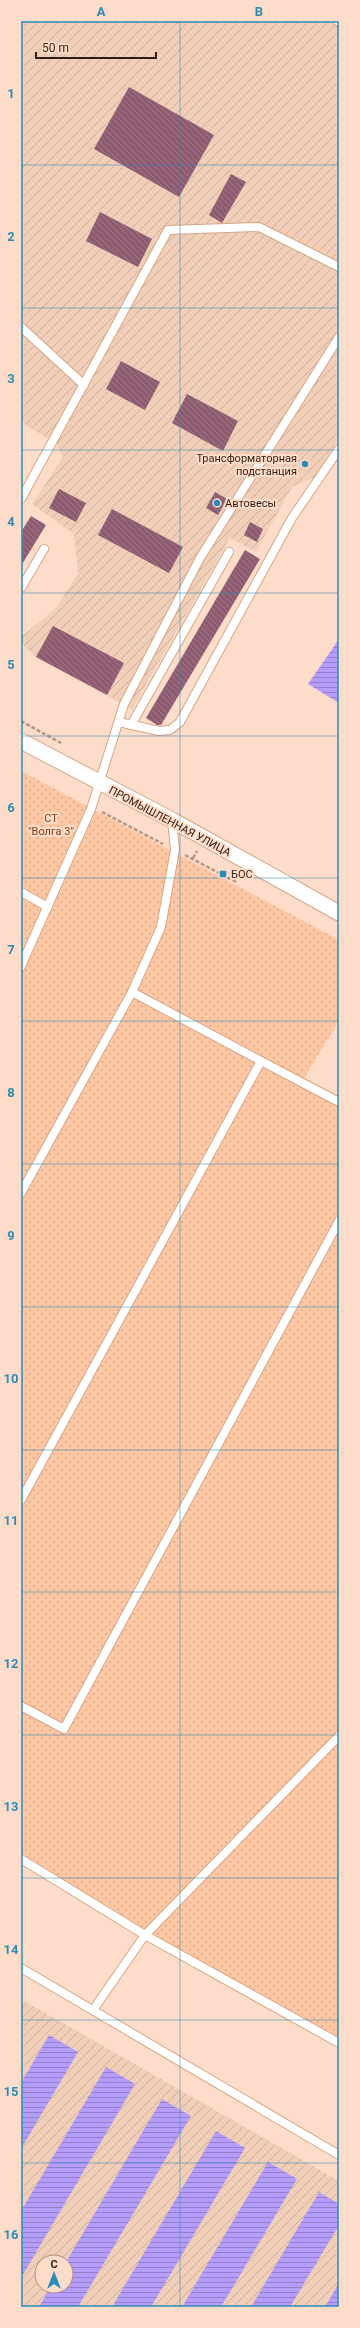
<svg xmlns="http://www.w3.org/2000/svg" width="360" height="2328" font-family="Roboto,sans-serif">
<defs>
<pattern id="industrial-furrows" width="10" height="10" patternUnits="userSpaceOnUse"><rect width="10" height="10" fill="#f0ceb7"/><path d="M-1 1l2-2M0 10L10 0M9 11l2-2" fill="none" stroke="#ceb09c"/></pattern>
<pattern id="garden-dots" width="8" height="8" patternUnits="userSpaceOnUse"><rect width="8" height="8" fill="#fdc7a4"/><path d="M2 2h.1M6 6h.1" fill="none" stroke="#d9aa8c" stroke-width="1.8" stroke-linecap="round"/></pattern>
<pattern id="water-rules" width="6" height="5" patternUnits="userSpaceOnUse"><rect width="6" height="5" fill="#b59efb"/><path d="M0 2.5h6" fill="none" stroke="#9480ca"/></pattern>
<pattern id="building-back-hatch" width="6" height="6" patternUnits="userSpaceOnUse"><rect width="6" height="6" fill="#8f5b70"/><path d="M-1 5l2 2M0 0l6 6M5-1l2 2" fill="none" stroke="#9e7886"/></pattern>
</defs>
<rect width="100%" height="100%" fill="#fdddc9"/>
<g fill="url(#industrial-furrows)" fill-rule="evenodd">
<path d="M 21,21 L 339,21 L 339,438 L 315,477 L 292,487 L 256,552 L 230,538 L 132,709 L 36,657 L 21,643 L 21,637 L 55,609 L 78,574 L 74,534 L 32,504 L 63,457 L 56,444 L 21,422 Z"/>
<path d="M 21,1999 L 339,2181 L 339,2307 L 21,2307 ZM 42,2262 L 66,2262 L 66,2286 L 42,2286 Z"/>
</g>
<path fill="url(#garden-dots)" d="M 21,771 L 339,940 L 339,1021 L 302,1082 L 339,1102 L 339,2043 L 21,1859 Z"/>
<g fill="url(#water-rules)">
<path d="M 339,639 L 339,703 L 308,684 Z"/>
<path d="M 49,2035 L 78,2052 L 21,2149 L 21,2083 Z"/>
<path d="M 106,2067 L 135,2084 L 21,2278 L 21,2211 Z"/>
<path d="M 162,2099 L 191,2116 L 78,2307 L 39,2307 L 51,2286 L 66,2286 L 66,2262 Z"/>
<path d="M 216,2131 L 245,2148 L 151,2307 L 112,2307 Z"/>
<path d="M 268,2162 L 297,2179 L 221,2307 L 182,2307 Z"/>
<path d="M 319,2192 L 339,2204 L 339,2225 L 290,2307 L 251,2307 Z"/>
<path d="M 339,2283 L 339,2307 L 325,2307 Z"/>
</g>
<g fill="url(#building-back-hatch)">
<path d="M 129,87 L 214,135 L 179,197 L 94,149 Z"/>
<path d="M 231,174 L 246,182 L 222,223 L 209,215 Z"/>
<path d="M 100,212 L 152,239 L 138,267 L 86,241 Z"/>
<path d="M 121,361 L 160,382 L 145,410 L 106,389 Z"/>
<path d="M 187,394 L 238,421 L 223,451 L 172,423 Z"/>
<path d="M 59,489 L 86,503 L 76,522 L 49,508 Z"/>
<path d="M 215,492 L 227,499 L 218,515 L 206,508 Z"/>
<path d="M 112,509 L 183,547 L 169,573 L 98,535 Z"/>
<path d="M 31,516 L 46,525 L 21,566 L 21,532 Z"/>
<path d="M 250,522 L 263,529 L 257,542 L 244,535 Z"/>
<path d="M 245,550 L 260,559 L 161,725 L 157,725 L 146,718 Z"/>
<path d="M 53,626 L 124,663 L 107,695 L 36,657 Z"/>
</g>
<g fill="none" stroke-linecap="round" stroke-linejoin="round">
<defs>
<g id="lane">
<path d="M 337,21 L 339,22"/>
<path d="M 21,327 L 84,385"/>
<path d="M 21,499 L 168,230 L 259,227 L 339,267"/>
<path d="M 21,588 L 44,549"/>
<path d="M 119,722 L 159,731 L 170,730 L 180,722 L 292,518 L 339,449"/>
<path d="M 131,725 L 229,552"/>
<path d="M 21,892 L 48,907"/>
<path d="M 21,966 L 91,809 L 124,704 L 200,558 L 339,337"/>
<path d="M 132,992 L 261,1061"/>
<path d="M 21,1193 L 132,992 L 161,927 L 175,850 L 172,820"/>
<path d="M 21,1500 L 261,1061 L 339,1102"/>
<path d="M 21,1706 L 64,1729 L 339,1221"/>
<path d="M 21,1859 L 145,1935 L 339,2043"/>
<path d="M 21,1968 L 339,2155"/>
<path d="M 93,2010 L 145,1935 L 339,1736"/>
</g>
<path id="street" d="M 21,741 L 172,820 L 339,913"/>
</defs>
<use href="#lane" stroke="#d7a585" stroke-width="10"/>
<use href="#street" stroke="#d7a585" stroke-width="17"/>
<g stroke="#b39887" stroke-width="2.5" stroke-dasharray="4 2" stroke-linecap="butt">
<path d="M 21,721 L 61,743"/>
<path d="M 102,812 L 163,844"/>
<path d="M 185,855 L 236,882"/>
<path d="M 193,858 L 197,851"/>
</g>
<use href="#lane" stroke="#fff" stroke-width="8"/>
<use href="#street" stroke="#fff" stroke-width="15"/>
</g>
<path fill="none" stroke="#2e8ab6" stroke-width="1" stroke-opacity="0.55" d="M 180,21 L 180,2307M 21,165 L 339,165M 21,308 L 339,308M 21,450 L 339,450M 21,593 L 339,593M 21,736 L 339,736M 21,878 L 339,878M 21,1021 L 339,1021M 21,1164 L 339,1164M 21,1307 L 339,1307M 21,1450 L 339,1450M 21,1592 L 339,1592M 21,1735 L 339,1735M 21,1878 L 339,1878M 21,2020 L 339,2020M 21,2163 L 339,2163"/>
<g fill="#2e8ab6" stroke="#fdddc9" stroke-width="1.5">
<circle cx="305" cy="464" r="4"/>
<circle cx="217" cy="503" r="4"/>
<rect x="219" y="870" width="8" height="8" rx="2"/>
</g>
<g text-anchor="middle" stroke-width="4" stroke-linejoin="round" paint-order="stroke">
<g font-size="11" fill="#301d11" stroke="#fdddc9" text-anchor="start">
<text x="297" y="462" text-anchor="end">Трансформаторная<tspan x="297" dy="13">подстанция</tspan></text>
<text x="225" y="507">Автовесы</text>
<text x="231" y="878">БОС</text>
</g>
<g font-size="11" fill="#7a4012" stroke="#fdddc9">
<text x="51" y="822">СТ<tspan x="51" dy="13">"Волга 3"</tspan></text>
</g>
<g font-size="11" fill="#301d11" stroke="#fdddc9">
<text transform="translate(170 821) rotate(28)" y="4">ПРОМЫШЛЕННАЯ УЛИЦА</text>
</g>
</g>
<rect width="360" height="2328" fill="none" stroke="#fdddc9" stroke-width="44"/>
<g transform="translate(54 2274)"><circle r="19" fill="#fdddc9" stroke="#ab907f"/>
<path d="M0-3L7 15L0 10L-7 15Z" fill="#2e8ab6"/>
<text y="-6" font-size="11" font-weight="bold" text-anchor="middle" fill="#301d11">С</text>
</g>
<path d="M36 52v6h120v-6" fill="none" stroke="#301d11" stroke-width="2"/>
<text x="42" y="52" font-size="12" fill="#301d11" stroke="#fdddc9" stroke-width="3" paint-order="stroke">50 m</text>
<rect x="22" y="22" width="316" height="2284" fill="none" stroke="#2e8ab6" stroke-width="1.5"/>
<g font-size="13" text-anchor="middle" font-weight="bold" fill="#2e8ab6">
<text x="101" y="16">A</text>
<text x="259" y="16">B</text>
<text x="11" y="98">1</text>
<text x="11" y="241">2</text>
<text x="11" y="383">3</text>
<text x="11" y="526">4</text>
<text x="11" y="669">5</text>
<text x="11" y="812">6</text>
<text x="11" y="954">7</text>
<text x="11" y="1097">8</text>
<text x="11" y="1240">9</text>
<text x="11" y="1383">10</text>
<text x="11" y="1525">11</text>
<text x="11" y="1668">12</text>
<text x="11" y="1811">13</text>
<text x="11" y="1954">14</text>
<text x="11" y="2096">15</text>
<text x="11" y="2239">16</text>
</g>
</svg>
